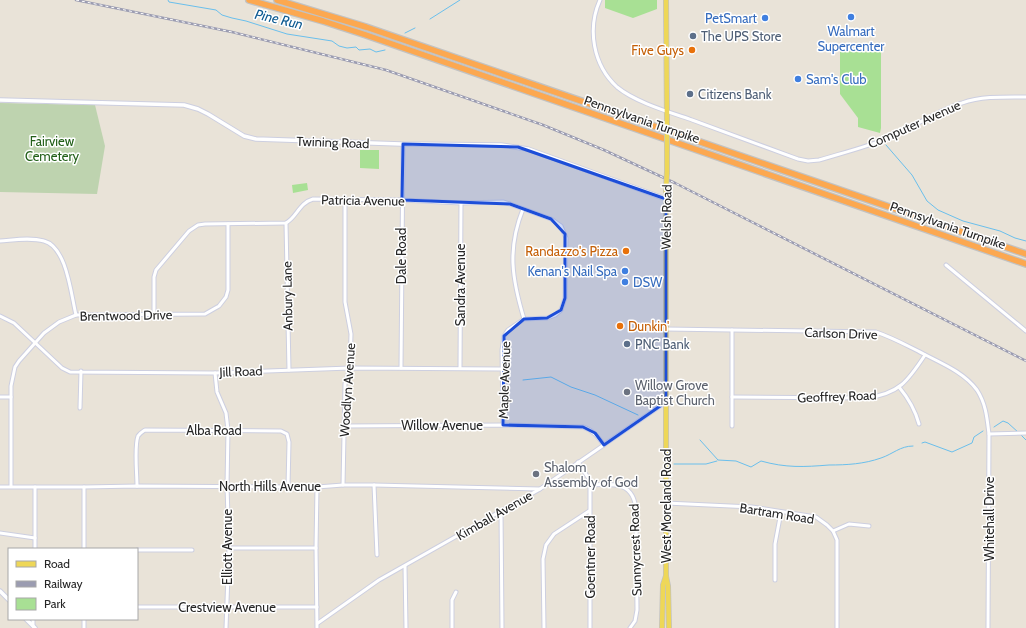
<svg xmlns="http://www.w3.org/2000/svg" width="1026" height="628" font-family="Cabin,sans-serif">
<rect width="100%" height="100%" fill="#e9e3d8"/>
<g fill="#a8e094">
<path d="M 605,0 L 657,0 L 657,9 L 633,18 L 605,8 Z"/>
<path d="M 840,51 L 881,52 L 881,128 L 880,133 L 858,127 L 858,118 L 840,94 Z"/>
<path d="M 360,150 L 379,150 L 379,169 L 360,168 Z"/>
<path d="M 307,183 L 308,190 L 293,193 L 292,185 Z"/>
</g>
<path fill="#bed3af" d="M 0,103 L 95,105 L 105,146 L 97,194 L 0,192 Z"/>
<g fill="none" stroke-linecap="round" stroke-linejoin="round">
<g stroke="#6abfec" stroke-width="1">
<path d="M 168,0 L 169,2 L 216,10 L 222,15 L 232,18 L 246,21 L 287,34 L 332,41 L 339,46 L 347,48 L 356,47 L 359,50 L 370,49 L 376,52 L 385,50"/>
<path d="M 430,19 L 460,0"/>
<path d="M 405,33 L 415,28"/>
<path d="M 886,145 L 912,175 L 927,201 L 938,210 L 963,221 L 1000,231 L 1015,238 L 1026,241"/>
<path d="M 523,380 L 551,377 L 571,387 L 595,395 L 638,415"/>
<path d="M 994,427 L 1003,421 L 1008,423 L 1019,433"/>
<path d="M 1021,435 L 1026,440"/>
<path d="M 700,440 L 718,460 L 736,461 L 751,467 L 761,461 C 786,468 804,467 829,465 C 847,465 864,464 881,458 C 893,454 900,446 913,446"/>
<path d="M 922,443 L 925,442 L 952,452 L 972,443 L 974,437 L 983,431"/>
<path d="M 674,464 L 706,464 L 717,461"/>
</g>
<defs>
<g id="minor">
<path d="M 600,0 C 587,29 593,65 617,87 C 635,102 669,112 692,120 C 727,133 762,146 798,159 L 808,161 L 819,160 C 842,153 868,147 890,137 C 914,127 936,111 962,103 C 982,96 1005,97 1026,97"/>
<path d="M 523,209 C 507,249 512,279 524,319"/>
<path d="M 286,223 L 289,370"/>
<path d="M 0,241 C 14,240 30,237 44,241 C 67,247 71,295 76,315"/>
<path d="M 946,265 L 1026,331"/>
<path d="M 154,314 L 154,277 L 156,270 L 189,231 L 198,225 L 205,224 L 286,223 C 297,217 299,203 313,199 L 402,200 L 461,203 L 503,202 L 510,204 L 551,219 L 561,226 L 566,238 L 565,298 L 561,310 L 555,315 L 547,318 L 524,319 L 508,330 L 504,336 L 502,350 L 503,425"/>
<path d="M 0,316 L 14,323 L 62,368 L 70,372 L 215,373 L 350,368 L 502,369"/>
<path d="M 666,329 L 876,332 C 891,337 904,344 918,351 C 938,362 963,371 977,390 C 986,404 987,418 989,434 L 988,628"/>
<path d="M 732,330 L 732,426"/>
<path d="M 401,368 L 403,144"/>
<path d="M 460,368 L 461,203"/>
<path d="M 215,373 L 217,392 L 226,413 L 228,430 L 227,486 L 229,548 L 226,628"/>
<path d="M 899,387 C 909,399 915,409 919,424"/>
<path d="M 0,397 L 11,397"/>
<path d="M 732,397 L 866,398 C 899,394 908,381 925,355"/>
<path d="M 80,408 L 81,371"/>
<path d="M 344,426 L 503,425 L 583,427 C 593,430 598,437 604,445"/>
<path d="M 989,434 L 1026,433"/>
<path d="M 578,462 L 589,479 L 590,485 C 613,484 635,481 636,512 L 637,610 L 635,621 L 630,628"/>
<path d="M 343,485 L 345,384 L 350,368 L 351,334 L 345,302 L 345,200"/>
<path d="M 374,485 L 377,555"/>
<path d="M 11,486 L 11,386 L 15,367 L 19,361 L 44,333 L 59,322 L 76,315 L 205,314 L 219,306 L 226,297 L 228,290 L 228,224"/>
<path d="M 137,486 C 137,473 134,447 138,436 C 140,433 142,432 145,430 L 281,431 L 287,434 L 289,442 L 288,487"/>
<path d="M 0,487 L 84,487 L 137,486 L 317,487 L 343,485 L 374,485 L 540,489"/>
<path d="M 317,487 L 316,548 L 317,628"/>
<path d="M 666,503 L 752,507 L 816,517 L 827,525 L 833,531 L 837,540 L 837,628"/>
<path d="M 501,511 L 502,628"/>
<path d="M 833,531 L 849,524 L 869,526"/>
<path d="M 0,533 L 35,538"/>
<path d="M 229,548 L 316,548"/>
<path d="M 35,549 L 35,487"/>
<path d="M 84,549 L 84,487"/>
<path d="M 137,550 L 192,550"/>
<path d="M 405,566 L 406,628"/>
<path d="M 775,580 L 775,544 L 781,512"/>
<path d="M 137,607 L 317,607"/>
<path d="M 318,623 L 379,580 L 540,489 L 666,402"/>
<path d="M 33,626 L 33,619"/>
<path d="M 84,628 L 84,619"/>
<path d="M 452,628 L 452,600 L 456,592"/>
<path d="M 544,628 L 543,559 L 546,545 L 554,534 L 589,511"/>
<path d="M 590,628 L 590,485"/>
</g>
<g id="tertiary">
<path d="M 0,100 L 184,105 L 198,109 L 208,114 L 244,136 L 256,139 L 401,144 L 501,145 L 528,149 L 666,199"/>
<path d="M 0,591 L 9,600"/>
<path d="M 26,619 L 35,628"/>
</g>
<g id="primary">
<path d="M 666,0 L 667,121"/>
<path d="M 667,150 L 667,172"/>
<path d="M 666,189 L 666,576 L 668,586 L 669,628"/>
<path d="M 662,628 L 663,585 L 666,576"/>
</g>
<g id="motorway">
<path d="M 249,0 L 323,21 L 366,35 L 1026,264"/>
<path d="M 277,0 L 366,27 L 1026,254"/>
</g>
</defs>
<use href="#minor" stroke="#cdcfe0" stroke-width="5"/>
<use href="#tertiary" stroke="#cdcfe0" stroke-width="5.5"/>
<use href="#primary" stroke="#c2c2c2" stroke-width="6"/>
<use href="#motorway" stroke="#c2c2c2" stroke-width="8"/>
<use href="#minor" stroke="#fff" stroke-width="3"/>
<use href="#tertiary" stroke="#fff" stroke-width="3.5"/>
<use href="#primary" stroke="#eed758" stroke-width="4.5"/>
<use href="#motorway" stroke="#fca850" stroke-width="5.5"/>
<defs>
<path id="rail" d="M 76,0 L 232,32 L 386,70 L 543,125 L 604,150 L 675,183 L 1026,361"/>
</defs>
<use href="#rail" stroke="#9b9cb1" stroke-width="2.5"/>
<use href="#rail" stroke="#fff" stroke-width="1" stroke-dasharray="3" stroke-linecap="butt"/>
<defs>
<g id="primary-bridge">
<path d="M 667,150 L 667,121"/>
<path d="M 666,189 L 667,172"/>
</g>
</defs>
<use href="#primary-bridge" stroke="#c2c2c2" stroke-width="6" stroke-linecap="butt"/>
<use href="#primary-bridge" stroke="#eed758" stroke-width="4.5"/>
</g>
<path fill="#1d4ed8" fill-opacity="0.2" stroke="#1d4ed8" stroke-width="3" stroke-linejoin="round" d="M 403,144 L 518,147 L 666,199 L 666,402 L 604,445 L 595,433 L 583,427 L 503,425 L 504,336 L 524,319 L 547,318 L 561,310 L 565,298 L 565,234 L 551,219 L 510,204 L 402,200 Z"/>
<g fill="#3f7fe0" stroke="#fff" stroke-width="1.5">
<circle cx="851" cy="17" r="4"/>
<circle cx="765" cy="18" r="4"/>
<circle cx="798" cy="79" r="4"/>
<circle cx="625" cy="271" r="4"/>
<circle cx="625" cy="282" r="4"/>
</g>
<g fill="#5c6f8a" stroke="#fff" stroke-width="1.5">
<circle cx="693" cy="36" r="4"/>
<circle cx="690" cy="94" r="4"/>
<circle cx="627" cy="344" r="4"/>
</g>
<g fill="#e8710a" stroke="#fff" stroke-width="1.5">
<circle cx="692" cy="50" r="4"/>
<circle cx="626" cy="251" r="4"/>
<circle cx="620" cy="326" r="4"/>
</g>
<g fill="#6b7280" stroke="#fff" stroke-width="1.5">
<circle cx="627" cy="392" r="4"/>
<circle cx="536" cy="474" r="4"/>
</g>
<g text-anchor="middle" stroke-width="3" stroke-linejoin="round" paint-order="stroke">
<g font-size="13" fill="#366cbe" stroke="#fff" text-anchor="end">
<text x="757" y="23">PetSmart</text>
<text x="851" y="36" text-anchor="middle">Walmart<tspan x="851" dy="15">Supercenter</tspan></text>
<text x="806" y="84" text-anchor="start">Sam's Club</text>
<text x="617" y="276">Kenan's Nail Spa</text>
<text x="633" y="287" text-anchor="start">DSW</text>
</g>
<g font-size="13" fill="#4e5e75" stroke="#fff" text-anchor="start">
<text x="701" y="41">The UPS Store</text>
<text x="698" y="99">Citizens Bank</text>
<text x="635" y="349">PNC Bank</text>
</g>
<g font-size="13" fill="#c56008" stroke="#fff" text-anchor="end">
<text x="684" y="55">Five Guys</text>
<text x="618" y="256">Randazzo's Pizza</text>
<text x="628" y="331" text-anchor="start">Dunkin'</text>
</g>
<g font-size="13" fill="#262626" stroke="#fff">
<text transform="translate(642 119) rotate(19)" y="5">Pennsylvania Turnpike</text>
<text transform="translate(914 124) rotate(-24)" y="5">Computer Avenue</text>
<text transform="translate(333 142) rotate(2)" y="5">Twining Road</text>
<text transform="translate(363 200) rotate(1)" y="5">Patricia Avenue</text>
<text transform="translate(666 217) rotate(-89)" y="5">Welsh Road</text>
<text transform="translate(948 225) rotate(19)" y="5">Pennsylvania Turnpike</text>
<text transform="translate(401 256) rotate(-90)" y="5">Dale Road</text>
<text transform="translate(460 285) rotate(-90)" y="5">Sandra Avenue</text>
<text transform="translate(287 296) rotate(-91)" y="5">Anbury Lane</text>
<text transform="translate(126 315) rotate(-1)" y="5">Brentwood Drive</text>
<text transform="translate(841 333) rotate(2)" y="5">Carlson Drive</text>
<text transform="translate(241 371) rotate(-2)" y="5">Jill Road</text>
<text transform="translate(504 380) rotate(-88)" y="5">Maple Avenue</text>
<text transform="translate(347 390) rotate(-86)" y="5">Woodlyn Avenue</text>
<text transform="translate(837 396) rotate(-2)" y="5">Geoffrey Road</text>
<text x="442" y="430">Willow Avenue</text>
<text x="214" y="435">Alba Road</text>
<text x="270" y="491">North Hills Avenue</text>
<text transform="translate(666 506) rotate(-90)" y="5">West Moreland Road</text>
<text transform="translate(777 513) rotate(9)" y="5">Bartram Road</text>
<text transform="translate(494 515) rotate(-30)" y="5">Kimball Avenue</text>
<text transform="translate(989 519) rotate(-90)" y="5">Whitehall Drive</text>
<text transform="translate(227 547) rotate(-90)" y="5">Elliott Avenue</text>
<text transform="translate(635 550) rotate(-92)" y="5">Sunnycrest Road</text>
<text transform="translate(590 557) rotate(-90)" y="5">Goentner Road</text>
<text x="227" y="612">Crestview Avenue</text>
</g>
<g font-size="13" fill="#236019" stroke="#fff">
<text x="52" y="146">Fairview<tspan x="52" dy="15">Cemetery</tspan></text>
</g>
<g font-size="13" fill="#5b616d" stroke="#fff" text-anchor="start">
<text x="635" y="390">Willow Grove<tspan x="635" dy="15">Baptist Church</tspan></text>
<text x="544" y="472">Shalom<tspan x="544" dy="15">Assembly of God</tspan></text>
</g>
<g font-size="14" font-style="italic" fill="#0f5b92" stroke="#fff">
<text transform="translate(279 19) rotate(13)" y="5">Pine Run</text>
</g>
</g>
<rect x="8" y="548" width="130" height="72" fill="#ffffff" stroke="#a8a8a8"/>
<rect x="16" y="561" width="20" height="6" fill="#eed758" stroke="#a8a8a8"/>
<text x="44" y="568" font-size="12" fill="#262626">Road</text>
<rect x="16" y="581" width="20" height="6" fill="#9b9cb1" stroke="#a8a8a8"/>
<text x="44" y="588" font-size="12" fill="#262626">Railway</text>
<rect x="16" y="598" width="20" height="12" fill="#a8e094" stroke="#a8a8a8"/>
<text x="44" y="608" font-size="12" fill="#262626">Park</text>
</svg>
